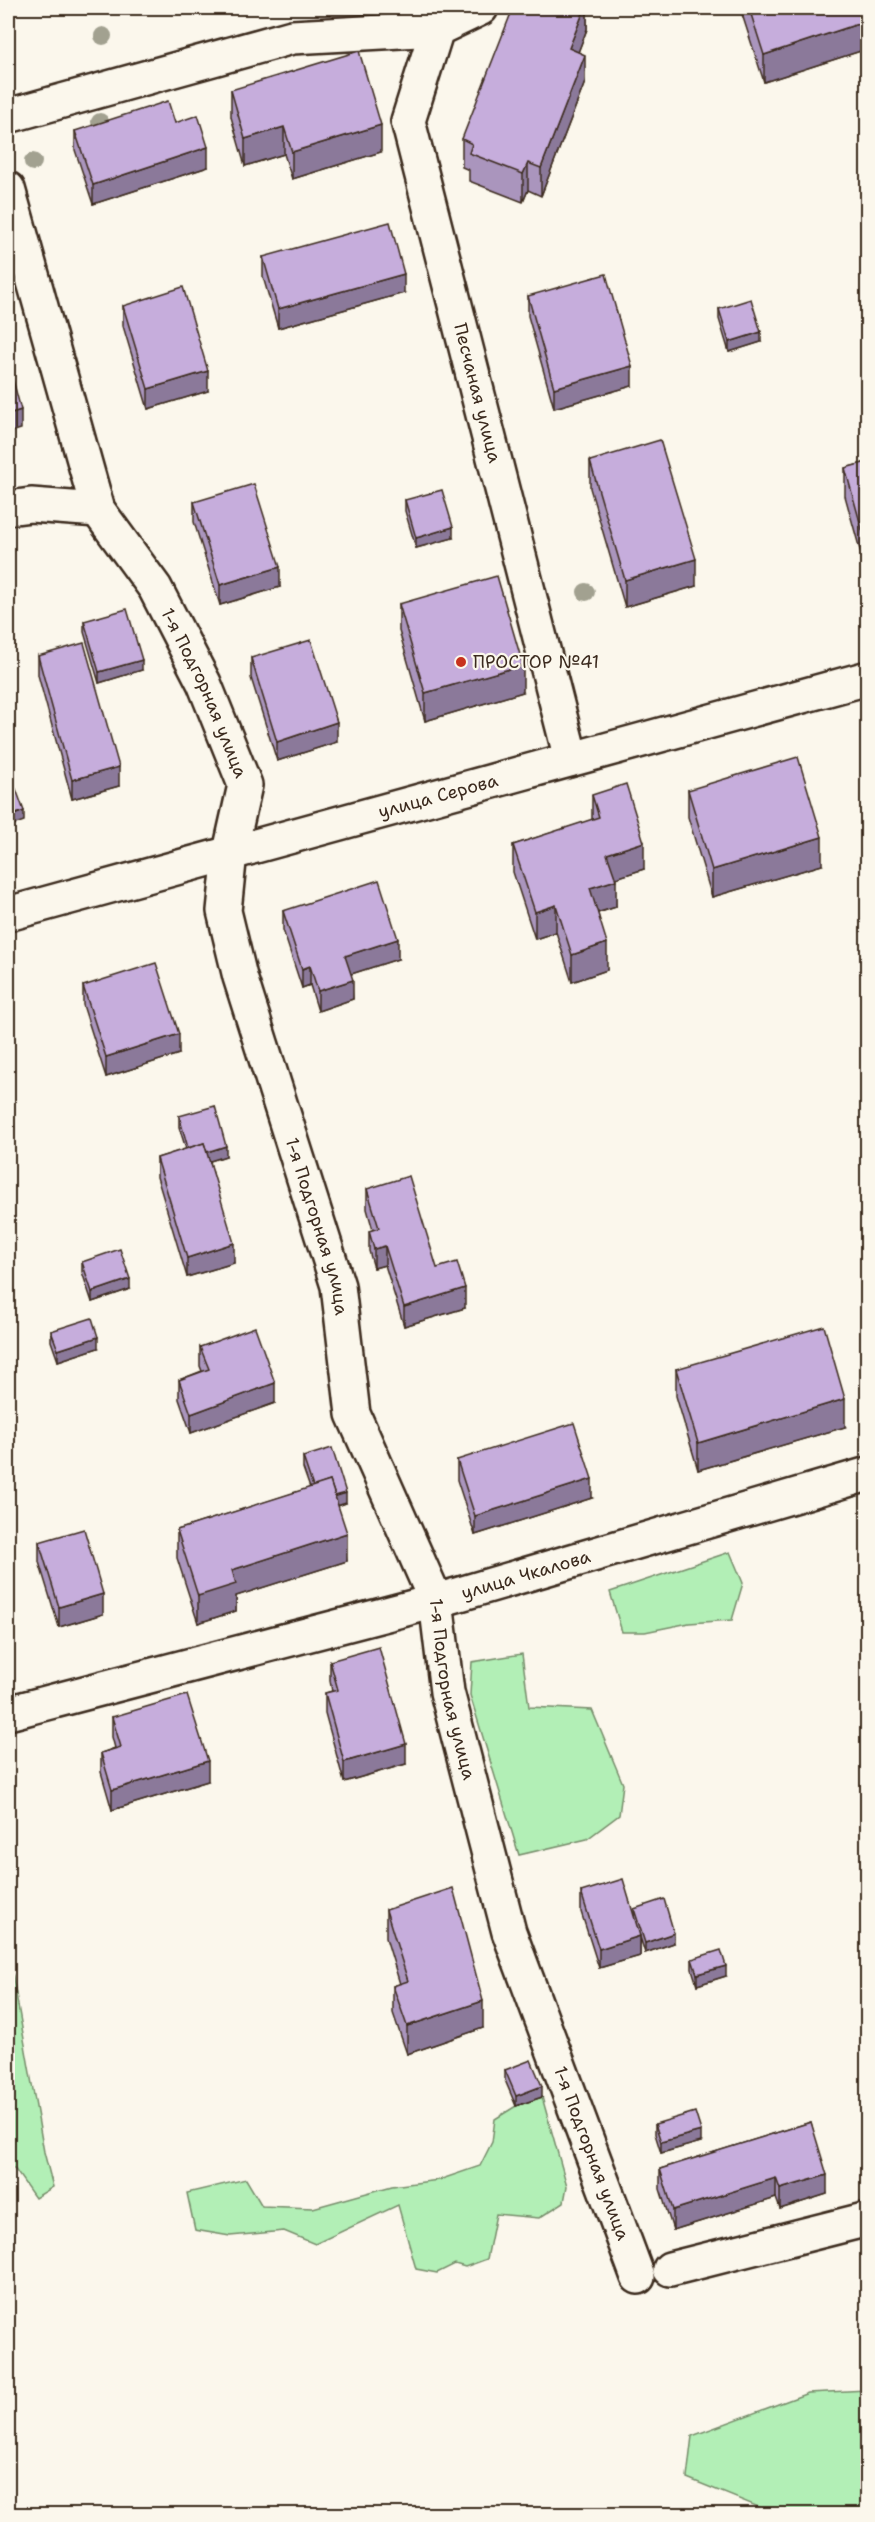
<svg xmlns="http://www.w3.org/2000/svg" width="875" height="2522" font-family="'Shantell Sans',sans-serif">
<rect width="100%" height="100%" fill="#fbf7ec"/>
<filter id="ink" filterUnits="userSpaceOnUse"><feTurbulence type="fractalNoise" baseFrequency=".0167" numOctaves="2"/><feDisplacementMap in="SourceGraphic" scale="12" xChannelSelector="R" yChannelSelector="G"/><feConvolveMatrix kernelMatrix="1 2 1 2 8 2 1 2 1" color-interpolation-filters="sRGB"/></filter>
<g filter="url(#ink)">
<g fill="#b2efb6" stroke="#768c6a" stroke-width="1.5">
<path d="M 730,1552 L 743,1583 L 732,1620 L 689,1623 L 645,1632 L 622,1632 L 610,1592 Z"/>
<path d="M 522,1654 L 529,1707 L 592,1710 L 623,1784 L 619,1815 L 587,1839 L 519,1855 L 470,1695 L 472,1662 Z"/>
<path d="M 8,1949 L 44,2152 L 53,2187 L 35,2198 L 14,2168 L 8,2173 Z"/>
<path d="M 542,2097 L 567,2186 L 564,2202 L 539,2218 L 496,2214 L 487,2259 L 465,2267 L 455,2264 L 437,2273 L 416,2269 L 398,2205 L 315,2244 L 284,2231 L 230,2236 L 195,2230 L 187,2193 L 246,2179 L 262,2206 L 313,2208 L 392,2186 L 439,2180 L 480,2166 L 492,2142 L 495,2119 L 516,2106 Z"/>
<path d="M 867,2390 L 867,2514 L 776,2514 L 687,2478 L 692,2436 L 808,2393 Z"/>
</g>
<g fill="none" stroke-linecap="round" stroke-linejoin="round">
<defs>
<g id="minor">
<path id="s1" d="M 481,8 L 437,29 L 408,121 L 571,759"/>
<path d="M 8,116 L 292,37 L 437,29"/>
<path id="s2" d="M 8,189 L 98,510 L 155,588 L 204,683 L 245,785 L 230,852 L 224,911 L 240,977 L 338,1286 L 353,1414 L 436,1601 L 447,1692 L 509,1932 L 638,2277"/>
<path d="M 8,508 L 31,505 L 98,510"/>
<path id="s3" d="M 8,914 L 868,678"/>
<path id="s4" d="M 8,1713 L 436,1601 L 868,1474"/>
<path d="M 670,2269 L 868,2219"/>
</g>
</defs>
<use href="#minor" stroke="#3b2a1e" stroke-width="38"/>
<use href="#minor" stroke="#fbf7ec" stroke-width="33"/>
</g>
<g fill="#a2a190">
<circle cx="103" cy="36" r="9"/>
<circle cx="100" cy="122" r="9"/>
<circle cx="33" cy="162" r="9"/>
<circle cx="586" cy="592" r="9"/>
</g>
<g fill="#aa95bd" stroke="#3b2a1e" stroke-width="1.5">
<path d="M 587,8 L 587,29 L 578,52 L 585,82 L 541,196 L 528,190 L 523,202 L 469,181 L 469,170 L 462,167 L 462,139 Z"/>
<path d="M 740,8 L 867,8 L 867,49 L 764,82 Z"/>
<path d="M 231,90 L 381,152 L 292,179 L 284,154 L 245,166 L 231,117 Z"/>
<path d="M 175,123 L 208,167 L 93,204 L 75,150 L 75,131 Z"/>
<path d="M 263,257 L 404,293 L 278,328 L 263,277 Z"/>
<path d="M 528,296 L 632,386 L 554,408 L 528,316 Z"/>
<path d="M 123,306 L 208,391 L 148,409 L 123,326 Z"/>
<path d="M 719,309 L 761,342 L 729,352 L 719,319 Z"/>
<path d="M 590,461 L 696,586 L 625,607 L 590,488 Z"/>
<path d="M 867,462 L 865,568 L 845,496 L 845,468 Z"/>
<path d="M 405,500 L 453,538 L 416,548 L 405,511 Z"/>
<path d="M 194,502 L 280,587 L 220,605 L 194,522 Z"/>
<path d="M 399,604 L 523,692 L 425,721 L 399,631 Z"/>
<path d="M 84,621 L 142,670 L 99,683 L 84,632 Z"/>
<path d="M 38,656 L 119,786 L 72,799 L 38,675 Z"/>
<path d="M 251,658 L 337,742 L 277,761 L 251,678 Z"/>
<path d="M 688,790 L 822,865 L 712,897 L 688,817 Z"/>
<path d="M 592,795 L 644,869 L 615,878 L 616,907 L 598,913 L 607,970 L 572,982 L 556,932 L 535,939 L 513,872 L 513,845 L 592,820 Z"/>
<path d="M 283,911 L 398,959 L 351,974 L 353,999 L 318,1011 L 310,985 L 302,988 L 283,930 Z"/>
<path d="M 83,986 L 179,1054 L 106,1077 L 83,1005 Z"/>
<path d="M 179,1116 L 226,1156 L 210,1161 L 234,1263 L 187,1277 L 157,1177 L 157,1158 L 186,1149 L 179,1127 Z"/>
<path d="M 367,1189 L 437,1268 L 465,1308 L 404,1326 L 385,1265 L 374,1268 L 369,1251 L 369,1231 L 373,1230 L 367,1209 Z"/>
<path d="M 82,1262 L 130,1289 L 92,1302 L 82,1272 Z"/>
<path d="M 51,1331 L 98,1348 L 58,1361 L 51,1341 Z"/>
<path d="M 200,1347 L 275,1403 L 191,1433 L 179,1399 L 179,1380 L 202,1371 L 200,1366 Z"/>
<path d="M 676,1369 L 845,1427 L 698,1470 L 676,1396 Z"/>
<path d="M 303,1457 L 346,1503 L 338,1506 L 347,1561 L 236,1596 L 236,1611 L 198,1623 L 177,1558 L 177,1530 L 310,1488 L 303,1468 Z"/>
<path d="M 457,1460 L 592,1498 L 475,1535 L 457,1480 Z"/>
<path d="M 39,1542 L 103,1614 L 59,1627 L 39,1562 Z"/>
<path d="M 330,1661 L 406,1764 L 344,1782 L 325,1713 L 325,1693 L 332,1691 L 330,1681 Z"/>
<path d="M 112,1717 L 208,1781 L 112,1810 L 101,1772 L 101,1753 L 115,1748 L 112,1737 Z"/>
<path d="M 581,1892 L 634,1917 L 634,1909 L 674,1943 L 645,1953 L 640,1937 L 640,1956 L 599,1968 L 581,1912 Z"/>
<path d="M 386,1910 L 483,2028 L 407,2054 L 393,2013 L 393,1986 L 400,1984 L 386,1938 Z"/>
<path d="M 692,1959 L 726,1976 L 697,1985 L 692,1969 Z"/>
<path d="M 505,2070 L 542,2097 L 516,2106 L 505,2080 Z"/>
<path d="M 811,2122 L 827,2194 L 780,2209 L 776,2198 L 673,2230 L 660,2189 L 660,2169 Z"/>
<path d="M 655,2124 L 701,2142 L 661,2153 L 655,2134 Z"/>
</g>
<g fill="#8b799a" stroke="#3b2a1e" stroke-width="1.5">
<path d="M 585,8 L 587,8 L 587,29 L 569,76 L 569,48 Z"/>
<path d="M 867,21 L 867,49 L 764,82 L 764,55 Z"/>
<path d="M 585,55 L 585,82 L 541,196 L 541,168 Z"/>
<path d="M 381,125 L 381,152 L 292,179 L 292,152 Z"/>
<path d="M 284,127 L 284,154 L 245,166 L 245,139 Z"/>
<path d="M 208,147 L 208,167 L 93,204 L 93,185 Z"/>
<path d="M 528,163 L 528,190 L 523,202 L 523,174 Z"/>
<path d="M 404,274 L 404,293 L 278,328 L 278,309 Z"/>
<path d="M 761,332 L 761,342 L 729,352 L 729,342 Z"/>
<path d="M 632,366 L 632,386 L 554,408 L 554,388 Z"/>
<path d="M 208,371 L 208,391 L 148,409 L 148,389 Z"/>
<path d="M 21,410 L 21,429 L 8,433 L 8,414 Z"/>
<path d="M 453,527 L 453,538 L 416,548 L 416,538 Z"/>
<path d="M 865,540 L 867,540 L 867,567 L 865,568 Z"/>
<path d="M 696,559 L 696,586 L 625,607 L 625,580 Z"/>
<path d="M 280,567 L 280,587 L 220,605 L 220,585 Z"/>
<path d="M 142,660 L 142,670 L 99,683 L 99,672 Z"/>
<path d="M 523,665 L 523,692 L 425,721 L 425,693 Z"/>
<path d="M 337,722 L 337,742 L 277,761 L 277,742 Z"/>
<path d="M 119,767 L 119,786 L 72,799 L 72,780 Z"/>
<path d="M 24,811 L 24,821 L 8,827 L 8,817 Z"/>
<path d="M 822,837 L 822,865 L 712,897 L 712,870 Z"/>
<path d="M 644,842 L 644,869 L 607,881 L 607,854 Z"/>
<path d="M 616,880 L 616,907 L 590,915 L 590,888 Z"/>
<path d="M 556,905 L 556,932 L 535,939 L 535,912 Z"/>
<path d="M 398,939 L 398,959 L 345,976 L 345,956 Z"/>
<path d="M 607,943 L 607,970 L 572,982 L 572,955 Z"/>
<path d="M 310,966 L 310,985 L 302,988 L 302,969 Z"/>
<path d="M 353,980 L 353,999 L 318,1011 L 318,991 Z"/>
<path d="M 179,1034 L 179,1054 L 106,1077 L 106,1057 Z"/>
<path d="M 226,1146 L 226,1156 L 191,1167 L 191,1157 Z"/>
<path d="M 234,1243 L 234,1263 L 187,1277 L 187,1258 Z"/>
<path d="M 385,1246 L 385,1265 L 374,1268 L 374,1249 Z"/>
<path d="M 130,1279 L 130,1289 L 92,1302 L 92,1292 Z"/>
<path d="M 465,1288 L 465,1308 L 404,1326 L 404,1307 Z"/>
<path d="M 98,1337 L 98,1348 L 58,1361 L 58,1350 Z"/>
<path d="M 275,1383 L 275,1403 L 191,1433 L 191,1414 Z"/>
<path d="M 845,1399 L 845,1427 L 698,1470 L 698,1443 Z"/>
<path d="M 592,1479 L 592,1498 L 475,1535 L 475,1516 Z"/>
<path d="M 346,1493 L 346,1503 L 318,1512 L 318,1502 Z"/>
<path d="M 347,1533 L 347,1561 L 236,1596 L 236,1611 L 198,1623 L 198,1596 L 232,1570 Z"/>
<path d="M 103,1594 L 103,1614 L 59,1627 L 59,1607 Z"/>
<path d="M 406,1744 L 406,1764 L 344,1782 L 344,1762 Z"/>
<path d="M 208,1761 L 208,1781 L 112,1810 L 112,1790 Z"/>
<path d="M 674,1933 L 674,1943 L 645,1953 L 645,1943 Z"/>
<path d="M 640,1936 L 640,1956 L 599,1968 L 599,1949 Z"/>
<path d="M 726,1966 L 726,1976 L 697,1985 L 697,1974 Z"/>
<path d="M 483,2001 L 483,2028 L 407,2054 L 407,2026 Z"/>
<path d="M 542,2086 L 542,2097 L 516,2106 L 516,2096 Z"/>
<path d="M 701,2131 L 701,2142 L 661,2153 L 661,2142 Z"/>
<path d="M 827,2175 L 827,2194 L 780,2209 L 780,2189 Z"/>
<path d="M 776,2178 L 776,2198 L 673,2230 L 673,2210 Z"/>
</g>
<g fill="#c6addc" stroke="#3b2a1e" stroke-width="1.5">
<path d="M 513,8 L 585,8 L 569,48 L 585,55 L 541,168 L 528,163 L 523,174 L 469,153 L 472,144 L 462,139 Z"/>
<path d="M 749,8 L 867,8 L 867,21 L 764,55 Z"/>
<path d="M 359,51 L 381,125 L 292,152 L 284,127 L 245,139 L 231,90 Z"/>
<path d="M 168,101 L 175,123 L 198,115 L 208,147 L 93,185 L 75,131 Z"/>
<path d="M 390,222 L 404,274 L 278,309 L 263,257 Z"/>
<path d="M 606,274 L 632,366 L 554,388 L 528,296 Z"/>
<path d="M 183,287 L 208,371 L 148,389 L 123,306 Z"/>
<path d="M 751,299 L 761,332 L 729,342 L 719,309 Z"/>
<path d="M 8,361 L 21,410 L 8,414 Z"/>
<path d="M 660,440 L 696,559 L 625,580 L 590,461 Z"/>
<path d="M 867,462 L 867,540 L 865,540 L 845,468 Z"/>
<path d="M 254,484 L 280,567 L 220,585 L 194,502 Z"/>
<path d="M 442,490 L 453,527 L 416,538 L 405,500 Z"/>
<path d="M 497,576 L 523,665 L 425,693 L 399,604 Z"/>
<path d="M 127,609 L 142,660 L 99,672 L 84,621 Z"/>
<path d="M 311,640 L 337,722 L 277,742 L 251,658 Z"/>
<path d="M 84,643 L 119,767 L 72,780 L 38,656 Z"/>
<path d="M 798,757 L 822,837 L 712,870 L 688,790 Z"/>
<path d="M 626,784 L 644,842 L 607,854 L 616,880 L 590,888 L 607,943 L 572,955 L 556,905 L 535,912 L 513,845 L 599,817 L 592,795 Z"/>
<path d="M 16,789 L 24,811 L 8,817 L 8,792 Z"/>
<path d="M 379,880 L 398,939 L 345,956 L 353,980 L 318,991 L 310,966 L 302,969 L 283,911 Z"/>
<path d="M 156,963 L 179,1034 L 106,1057 L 83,986 Z"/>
<path d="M 215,1106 L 226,1146 L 207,1152 L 204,1143 L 188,1148 L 179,1116 Z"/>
<path d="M 204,1143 L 234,1243 L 187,1258 L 157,1158 Z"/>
<path d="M 409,1176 L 437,1268 L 457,1262 L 465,1288 L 404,1307 L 385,1246 L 374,1249 L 369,1231 L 379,1228 L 367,1189 Z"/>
<path d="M 120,1249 L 130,1279 L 92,1292 L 82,1262 Z"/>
<path d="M 92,1318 L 98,1337 L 58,1350 L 51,1331 Z"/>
<path d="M 824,1326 L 845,1399 L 698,1443 L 676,1369 Z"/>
<path d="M 255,1327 L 275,1383 L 191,1414 L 179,1380 L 209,1369 L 200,1347 Z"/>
<path d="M 574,1423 L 592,1479 L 475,1516 L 457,1460 Z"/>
<path d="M 332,1448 L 346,1493 L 335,1496 L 330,1481 L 313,1487 L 303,1457 Z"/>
<path d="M 330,1481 L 347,1533 L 232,1570 L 236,1584 L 198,1596 L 177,1530 Z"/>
<path d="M 84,1529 L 103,1594 L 59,1607 L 39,1542 Z"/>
<path d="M 379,1647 L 406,1744 L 344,1762 L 325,1693 L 338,1690 L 330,1661 Z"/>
<path d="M 187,1695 L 208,1761 L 112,1790 L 101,1753 L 121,1747 L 112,1717 Z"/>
<path d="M 623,1879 L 640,1936 L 599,1949 L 581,1892 Z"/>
<path d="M 453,1888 L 483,2001 L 407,2026 L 393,1986 L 408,1981 L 386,1910 Z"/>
<path d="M 664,1899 L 674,1933 L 645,1943 L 634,1909 Z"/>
<path d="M 721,1950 L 726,1966 L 697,1974 L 692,1959 Z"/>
<path d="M 531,2060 L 542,2086 L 516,2096 L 505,2070 Z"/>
<path d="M 695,2112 L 701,2131 L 661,2142 L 655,2124 Z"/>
<path d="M 811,2122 L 827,2175 L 780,2189 L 776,2178 L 673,2210 L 660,2169 Z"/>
</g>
</g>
<circle fill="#c8321e" stroke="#fbf7ec" stroke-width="2" cx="461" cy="662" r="6"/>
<g text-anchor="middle" stroke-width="4.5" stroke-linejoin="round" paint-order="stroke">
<g font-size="18" fill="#3b2a1e" stroke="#fbf7ec">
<text dy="6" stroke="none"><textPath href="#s1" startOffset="426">Песчаная улица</textPath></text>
<text dy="6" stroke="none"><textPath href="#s2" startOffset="546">1-я Подгорная улица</textPath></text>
<text dy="6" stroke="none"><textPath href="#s3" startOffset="446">улица Серова</textPath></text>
<text dy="6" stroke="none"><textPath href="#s2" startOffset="1104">1-я Подгорная улица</textPath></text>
<text dy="6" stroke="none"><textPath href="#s4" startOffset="536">улица Чкалова</textPath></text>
<text dy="6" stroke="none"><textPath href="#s2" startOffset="1590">1-я Подгорная улица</textPath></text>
<text dy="6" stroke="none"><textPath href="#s2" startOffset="2076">1-я Подгорная улица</textPath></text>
</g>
<g font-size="18" fill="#3b2a1e" stroke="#fbf7ec" text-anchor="start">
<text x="473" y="668">ПРОСТОР №41</text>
</g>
</g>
<rect width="875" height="2522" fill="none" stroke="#fbf7ec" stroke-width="30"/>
<rect x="15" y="15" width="845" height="2492" fill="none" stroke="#3b2a1e" stroke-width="2" filter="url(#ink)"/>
</svg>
